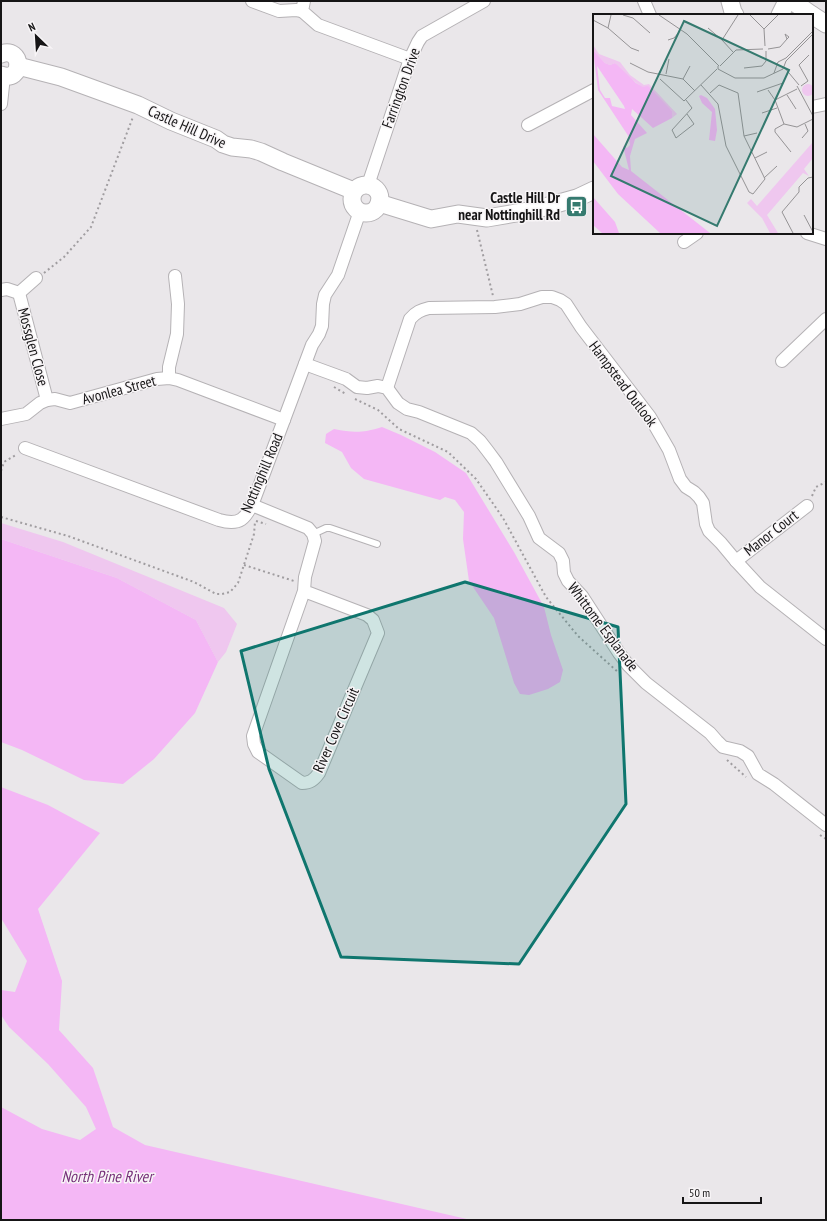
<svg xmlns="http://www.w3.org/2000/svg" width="827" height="1221" font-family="'PT Sans Narrow',sans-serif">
<rect width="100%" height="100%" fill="#eae7ea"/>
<path fill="#efc7ef" d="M 1,523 L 63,542 L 224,608 L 237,624 L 226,652 L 218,662 L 196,620 L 117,578 L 1,539 Z"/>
<g fill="#f4b7f5">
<path d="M 382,427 L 401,435 L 435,452 L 466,473 L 514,552 L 544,607 L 551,635 L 563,670 L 560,682 L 548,689 L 529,695 L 520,694 L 514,683 L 494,618 L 469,581 L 463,539 L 464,512 L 455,500 L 445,497 L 440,500 L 364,479 L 351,468 L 342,452 L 325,443 L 326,434 L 334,429 C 354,433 362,433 382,427 Z"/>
<path d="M 1,539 L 117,578 L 196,620 L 218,662 L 195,713 L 154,759 L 123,784 L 84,780 L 22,750 L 1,742 Z"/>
<path d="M 1,787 L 48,805 L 100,833 L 38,909 L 62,981 L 59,1030 L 93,1068 L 113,1127 L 145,1145 L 471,1220 L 1,1220 L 1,1107 L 42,1129 L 80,1140 L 96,1129 L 86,1107 L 48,1064 L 9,1027 L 1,1015 L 1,990 L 15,992 L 27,961 L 1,918 Z"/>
</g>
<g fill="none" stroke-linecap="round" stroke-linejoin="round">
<defs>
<path id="lane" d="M 313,534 L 326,528 L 330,528 L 377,544"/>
<g id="street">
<path d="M 252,1 L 279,11 L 296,10 L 302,11"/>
<path d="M 304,1 L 302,11 L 318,25 L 410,59"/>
<path d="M 644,1 L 650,15"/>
<path d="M 1,104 L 4,76"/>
<path d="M 812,107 L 826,104"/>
<path d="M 528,125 L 594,90"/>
<path d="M 368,185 L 410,59 L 418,42 L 422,36 L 484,1"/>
<path d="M 807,233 L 826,239"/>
<path d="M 684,242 L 697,233"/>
<path d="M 1,290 L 7,289 L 19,293"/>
<path d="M 19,293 L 47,400"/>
<path d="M 19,293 L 36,278"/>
<path d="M 782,361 L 826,319"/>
<path d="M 305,364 L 346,379 L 357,387 L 367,388 L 378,386 L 387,388 L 398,403 L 407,409 L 419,412 L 471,433 L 480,441 L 487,450 L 496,462 L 529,516 L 539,538 L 559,553 L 563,561 L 564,573 L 568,581 L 582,596 L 619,653 L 628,665 L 646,683 L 710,733 L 717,741 L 723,747 L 740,751 L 748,756 L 758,774 L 774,784 L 826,825"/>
<path d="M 169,378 L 169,367 L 177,334 L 178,304 L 175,276"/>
<path d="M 387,388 L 410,319 C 416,312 421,310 429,308 L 495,307 L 520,304 L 542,297 L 552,297 L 560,300 L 566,304 L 581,327 L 650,417 L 669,450 L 680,479 L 686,487 L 694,492 L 699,497 L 703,503 L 706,524 L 709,531 L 721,543 L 736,561 L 760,587 L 826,639"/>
<path d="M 1,419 L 26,414 L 40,403 L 47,400 L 55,399 L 70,403 L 157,379 L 169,378 L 178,380 L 284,420"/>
<path d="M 25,448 L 219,520 C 240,526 246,519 254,500 L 312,345 L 319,334 L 322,326 L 323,304 L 325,295 L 338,275 L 360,211"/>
<path d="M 252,505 L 308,528 L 313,534 L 315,541 L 305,577 L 304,591 L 253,736 L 254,744 L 258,752 L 302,783 C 310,783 314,780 319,773 L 378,633 L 373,620 L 367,615 L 304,591"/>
<path d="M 736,561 L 807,506"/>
</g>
<g id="secondary">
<path d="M 730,1 L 733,12 L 735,15"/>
<path d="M 792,1 L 812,15"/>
<path d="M 780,15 L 785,5 L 786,1"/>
<path d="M 812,15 L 826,24"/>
<path d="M 1,54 C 23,46 24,83 1,75"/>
<path d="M 18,66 L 61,77 L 138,105 L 171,121 L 216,139 L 223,144 L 232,147 L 251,149 L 261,152 L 283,162 L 354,191"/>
<circle cx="366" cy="199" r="14"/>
<path d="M 379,203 L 431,219 L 458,214 L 487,218 L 534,210 L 577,198 L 594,190"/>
</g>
</defs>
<use href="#lane" stroke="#b5b2b5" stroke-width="8"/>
<use href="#street" stroke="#b5b2b5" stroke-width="14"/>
<use href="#secondary" stroke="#b5b2b5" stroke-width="19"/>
<g stroke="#a09da0" stroke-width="2" stroke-dasharray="2 3" stroke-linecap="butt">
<path d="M 477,230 L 493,296"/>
<path d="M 44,273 L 64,257 L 91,227 L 133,117"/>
<path d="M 334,387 L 346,394"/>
<path d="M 355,399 L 378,410 L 399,429 L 448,452 L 476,479 L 503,518 L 546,597 L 578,636 L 619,673"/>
<path d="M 1,471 L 4,462 L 16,455"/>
<path d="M 812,496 L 816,487 L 826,482"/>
<path d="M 1,517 L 68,536 L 194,582 L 216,594 L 222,594 L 230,592 L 238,583 L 254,534 L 255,522"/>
<path d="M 256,521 L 266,524"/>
<path d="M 244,565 L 294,581"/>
<path d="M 727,760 L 746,777"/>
<path d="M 820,835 L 826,839"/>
</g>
<use href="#lane" stroke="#fff" stroke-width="6"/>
<use href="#street" stroke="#fff" stroke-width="12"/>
<use href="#secondary" stroke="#fff" stroke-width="17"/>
</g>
<path fill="#0f766e" fill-opacity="0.2" stroke="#0f766e" stroke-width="3" stroke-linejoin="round" d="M 465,582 L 618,627 L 626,804 L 519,964 L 341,957 L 269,769 L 241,651 Z"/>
<defs>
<symbol id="bus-square" viewBox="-11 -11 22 22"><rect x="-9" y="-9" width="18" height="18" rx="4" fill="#357a6f" stroke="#f8f5f7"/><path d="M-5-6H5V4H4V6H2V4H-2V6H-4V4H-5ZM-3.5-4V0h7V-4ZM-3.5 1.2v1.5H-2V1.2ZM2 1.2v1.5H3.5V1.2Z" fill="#fff"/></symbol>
</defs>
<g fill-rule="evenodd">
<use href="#bus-square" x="564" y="194" width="25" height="25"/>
</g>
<g text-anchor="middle" stroke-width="3" stroke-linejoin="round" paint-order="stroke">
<g font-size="15" fill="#161516" stroke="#f8f5f7">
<text transform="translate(401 88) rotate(-70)" y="5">Farrington Drive</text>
<text transform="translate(187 127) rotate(24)" y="5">Castle Hill Drive</text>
<text transform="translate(33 347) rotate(75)" y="5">Mossglen Close</text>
<text transform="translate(623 384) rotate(53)" y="5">Hampstead Outlook</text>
<text transform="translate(119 390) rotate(-15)" y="5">Avonlea Street</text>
<text transform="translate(262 473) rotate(-67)" y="5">Nottinghill Road</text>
<text transform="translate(771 533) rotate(-38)" y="5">Manor Court</text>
<text transform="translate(603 627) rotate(53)" y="5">Whittome Esplanade</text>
<text transform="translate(336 730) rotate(-66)" y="5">River Cove Circuit</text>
</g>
<g font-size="15" font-weight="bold" fill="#161516" stroke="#f8f5f7" text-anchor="end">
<text x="560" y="203">Castle Hill Dr<tspan x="560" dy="17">near Nottinghill Rd</tspan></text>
</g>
<g font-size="16" font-style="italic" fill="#77317a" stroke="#f8f5f7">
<text x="107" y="1182">North Pine River</text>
</g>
</g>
<g transform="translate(593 14)">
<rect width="220" height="220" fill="#eae7ea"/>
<path d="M 0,31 L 6,40 L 27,48 L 37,61 L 51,71 L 56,70 L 84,100 L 79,104 L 79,97 L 27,56 L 22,49 L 17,51 L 12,49 L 0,36 ZM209 76a6 6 0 1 1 12 0a6 6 0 1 1-12 0ZM 220,128 L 220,144 L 211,155 L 216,162 L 210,159 L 174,201 L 185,219 L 177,219 L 169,204 L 154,189 L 158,185 L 164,192 Z" fill="#efc7ef"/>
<path d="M 0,36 L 12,49 L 17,51 L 22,49 L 43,69 L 50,73 L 55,72 L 79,97 L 79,104 L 60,114 L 39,95 L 38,101 L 54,119 L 42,125 L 37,142 L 38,157 L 117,219 L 67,219 L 25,180 L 0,147 L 0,120 L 29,153 L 36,156 L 30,132 L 34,134 L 37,131 L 36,123 L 5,76 ZM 4,52 L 31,92 L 32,95 L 19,92 L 17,84 L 12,84 L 7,76 ZM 108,81 L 114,84 L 122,95 L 124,116 L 122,127 L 116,126 L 119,98 L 109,89 L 106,82 ZM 0,183 L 22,208 L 26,219 L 9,219 L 0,211 Z" fill="#f4b7f5" fill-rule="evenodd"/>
<path fill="none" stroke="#959395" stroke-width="1" d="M 30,1 L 40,4 L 57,19M 66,1 L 94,20 L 126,52M 157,1 L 171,15 L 172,32M 0,6 L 15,14 L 38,34 L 46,37M 15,14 L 18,1M 115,14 L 129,26M 171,15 L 185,1M 75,26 L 81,24 L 87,17M 175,35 L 187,33 L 194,25 L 192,20 L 196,23 L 194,25M 140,38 L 129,26 L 145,1M 37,49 L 55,58 L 90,65 L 102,77M 125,52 L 125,55 L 142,64 L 171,64 L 190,55 L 193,47 L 220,20M 127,52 L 143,36 L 170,35M 191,53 L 206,71M 151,54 L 169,52 L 173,47 L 173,37M 181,59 L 185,48 L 193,44 L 220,17M 73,60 L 76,45M 67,65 L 91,87 L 124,55M 90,65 L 97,52M 108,71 L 125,90 L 133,132 L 156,178 L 160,180 L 172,165 L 151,122 L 145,79 L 126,71 L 117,79M 204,72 L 220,102M 208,72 L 215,67 L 206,51 L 216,41M 204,75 L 182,86 L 191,110 L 204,113 L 220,105M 175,76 L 182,86M 164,78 L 190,69M 194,81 L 203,95M 93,86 L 99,94 L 79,116 L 83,124 L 101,110 L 94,100M 169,99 L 184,94M 191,110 L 182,115 L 182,118 L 198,138M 151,122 L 164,119M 209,124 L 215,117 L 212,110M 162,144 L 174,138M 171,164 L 184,152M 211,201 L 220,218M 200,219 L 189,198 L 206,178 L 206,173 L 215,164 L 220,163"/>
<path fill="#357a6f" fill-opacity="0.15" stroke="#357a6f" stroke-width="2" d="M 91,7 L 196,56 L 124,212 L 18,162 Z"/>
<rect width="220" height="220" fill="none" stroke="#161516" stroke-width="2"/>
</g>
<rect width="827" height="1221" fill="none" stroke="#161516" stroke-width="4"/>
<g transform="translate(36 36) rotate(335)" stroke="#f8f5f7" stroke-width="3" paint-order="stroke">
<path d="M0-3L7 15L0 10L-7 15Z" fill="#161516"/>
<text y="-6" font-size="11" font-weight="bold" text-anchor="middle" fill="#161516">N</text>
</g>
<path d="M683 1197v6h78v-6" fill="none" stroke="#161516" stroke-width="2"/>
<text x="689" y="1197" font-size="12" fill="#161516" stroke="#f8f5f7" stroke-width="3" paint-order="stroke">50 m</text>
</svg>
